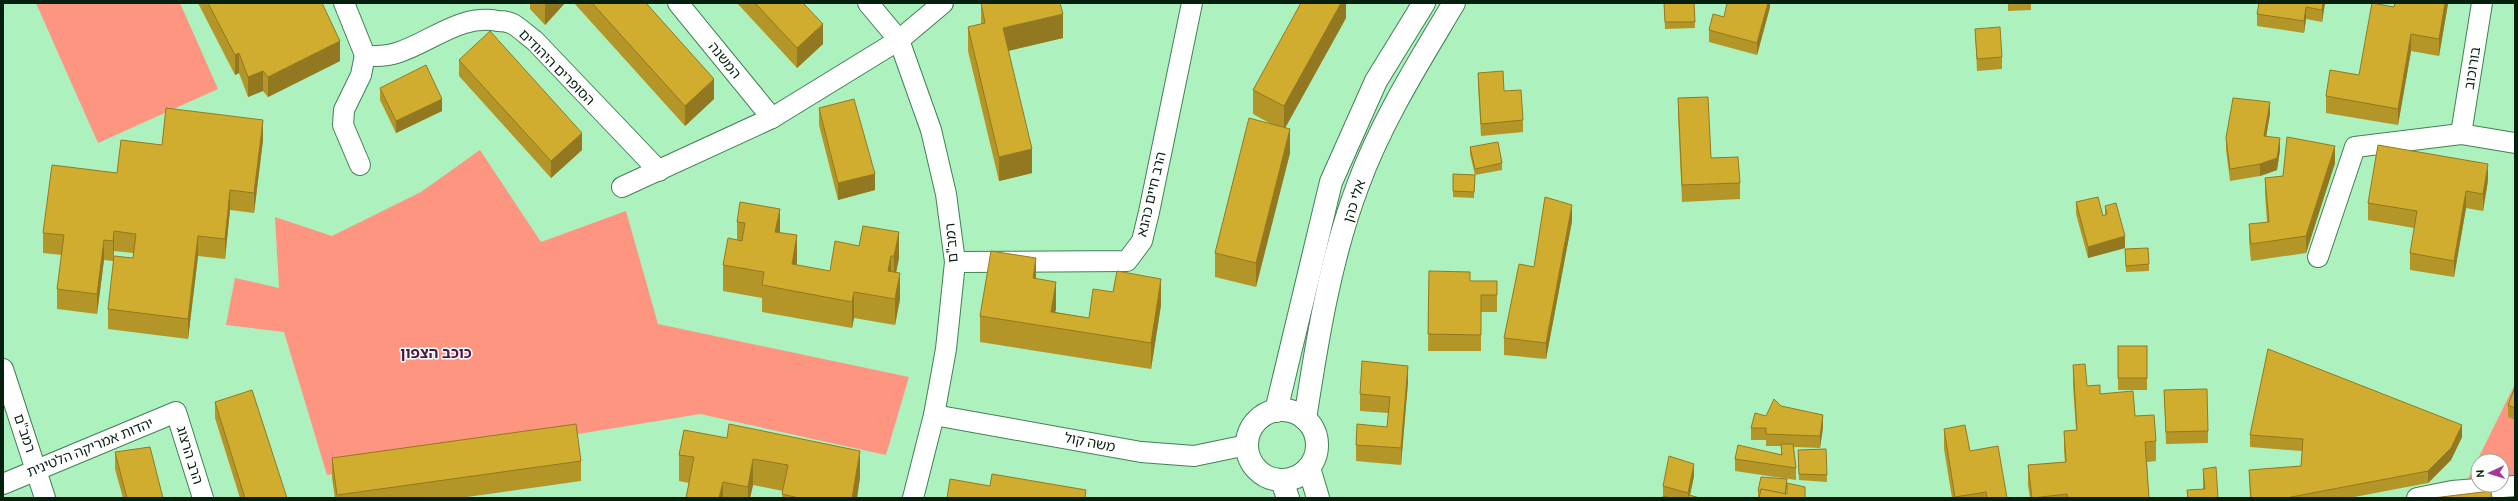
<svg xmlns="http://www.w3.org/2000/svg" width="2518" height="501" font-family="Ubuntu,'Noto Sans Hebrew',sans-serif">
<rect width="100%" height="100%" fill="#adf1be"/>
<g fill="#fd9581">
<path d="M 36,3 L 180,3 L 218,89 L 98,143 Z"/>
<path d="M 480,150 L 541,242 L 626,211 L 658,324 L 909,377 L 886,455 L 700,414 L 327,475 L 284,332 L 226,325 L 235,278 L 279,288 L 275,217 L 332,236 L 421,192 Z"/>
<path d="M 2515,384 L 2515,476 L 2502,477 L 2502,461 L 2478,461 L 2478,478 L 2468,479 Z"/>
</g>
<g fill="none" stroke-linecap="round" stroke-linejoin="round">
<defs>
<g id="street">
<path d="M 344,3 L 365,55 C 413,64 449,11 498,21 C 503,21 509,22 513,24 C 521,29 528,36 535,41 L 659,171"/>
<path d="M 678,3 L 772,118"/>
<path d="M 868,3 L 899,40 L 931,130 L 946,194 L 955,262 L 946,349 L 934,415 L 913,498"/>
<path d="M 2461,134 L 2482,3"/>
<path d="M 360,165 L 343,125 L 344,110 L 361,75 L 365,55"/>
<path d="M 622,187 L 772,118 L 899,40 L 943,3"/>
<path d="M 2318,257 L 2355,147 L 2461,134 L 2515,143"/>
<path d="M 955,262 L 1127,261 L 1142,241 L 1149,212 L 1192,3"/>
<path d="M 3,369 L 45,498"/>
<path d="M 934,415 L 1141,452 L 1194,456 L 1247,445"/>
<path d="M 3,484 L 176,412 L 203,498"/>
<path d="M 2417,498 L 2452,491 L 2515,486"/>
</g>
<g id="secondary">
<circle cx="1282" cy="445" r="35"/>
<path d="M 1276,411 L 1331,182 L 1376,81 L 1424,3"/>
<path d="M 1305,419 C 1317,341 1330,259 1358,185 C 1382,120 1419,62 1454,3"/>
<path d="M 1309,468 L 1318,498"/>
<path d="M 1282,481 L 1288,498"/>
</g>
</defs>
<use href="#street" stroke="#418255" stroke-width="22"/>
<use href="#secondary" stroke="#418255" stroke-width="24"/>
<use href="#street" stroke="#fff" stroke-width="20"/>
<use href="#secondary" stroke="#fff" stroke-width="22"/>
</g>
<g fill="#b49528">
<path d="M 198,3 L 322,3 L 340,61 L 268,97 L 263,91 L 248,97 L 239,73 L 235,75 Z"/>
<path d="M 530,3 L 565,3 L 545,25 L 530,9 Z"/>
<path d="M 574,3 L 646,3 L 714,99 L 685,126 Z"/>
<path d="M 737,3 L 803,3 L 823,44 L 797,68 Z"/>
<path d="M 981,3 L 1063,38 L 1008,51 L 1032,173 L 999,181 L 968,51 L 968,27 L 981,24 Z"/>
<path d="M 1346,3 L 1346,18 L 1285,128 L 1290,153 L 1256,287 L 1215,277 L 1215,253 L 1273,125 L 1253,114 L 1253,90 Z"/>
<path d="M 1664,3 L 1694,3 L 1695,28 L 1665,29 Z"/>
<path d="M 1770,3 L 1770,7 L 1757,55 L 1709,42 L 1709,30 L 1724,17 Z"/>
<path d="M 2008,3 L 2031,3 L 2031,10 L 2008,11 Z"/>
<path d="M 2325,3 L 2322,22 L 2306,19 L 2304,33 L 2257,26 L 2257,14 Z"/>
<path d="M 2448,3 L 2439,56 L 2411,51 L 2398,125 L 2326,113 L 2326,96 L 2359,75 L 2394,7 Z"/>
<path d="M 1975,29 L 2002,57 L 2002,69 L 1977,71 Z"/>
<path d="M 459,60 L 582,150 L 551,178 L 459,76 Z"/>
<path d="M 1478,73 L 1504,91 L 1523,120 L 1523,132 L 1481,136 L 1478,85 Z"/>
<path d="M 380,88 L 442,111 L 396,133 L 380,100 Z"/>
<path d="M 1678,98 L 1711,158 L 1740,183 L 1740,199 L 1682,202 L 1678,115 Z"/>
<path d="M 819,108 L 875,190 L 838,200 L 819,125 Z"/>
<path d="M 2270,114 L 2266,137 L 2280,150 L 2277,170 L 2260,176 L 2230,181 L 2226,150 L 2226,138 Z"/>
<path d="M 263,140 L 254,213 L 230,210 L 225,259 L 198,256 L 188,339 L 108,329 L 108,309 L 133,258 L 133,253 L 114,251 L 113,261 L 104,260 L 97,314 L 57,309 L 57,289 L 62,255 L 43,253 L 43,233 L 117,173 Z"/>
<path d="M 1470,147 L 1502,163 L 1502,170 L 1475,175 L 1470,154 Z"/>
<path d="M 2335,163 L 2306,253 L 2251,261 L 2249,241 L 2249,224 L 2267,223 L 2265,194 L 2265,178 L 2283,176 Z"/>
<path d="M 1453,174 L 1475,175 L 1474,198 L 1453,197 Z"/>
<path d="M 2488,180 L 2483,211 L 2466,208 L 2454,277 L 2410,270 L 2410,253 L 2414,228 L 2368,220 L 2368,203 Z"/>
<path d="M 740,202 L 780,232 L 797,262 L 796,265 L 830,271 L 859,246 L 863,226 L 899,258 L 896,273 L 900,299 L 895,325 L 854,318 L 852,328 L 762,312 L 762,298 L 723,291 L 723,265 L 737,240 L 737,222 Z"/>
<path d="M 2076,202 L 2103,216 L 2105,215 L 2105,206 L 2125,248 L 2088,258 L 2076,214 Z"/>
<path d="M 1572,221 L 1546,359 L 1504,355 L 1504,338 L 1534,267 Z"/>
<path d="M 2125,256 L 2149,264 L 2149,271 L 2126,272 Z"/>
<path d="M 1429,271 L 1470,281 L 1497,281 L 1497,312 L 1481,312 L 1481,351 L 1428,351 Z"/>
<path d="M 1036,279 L 1056,308 L 1055,312 L 1089,318 L 1113,292 L 1161,305 L 1151,369 L 980,342 L 980,316 Z"/>
<rect x="2118" y="346" width="29" height="44"/>
<path d="M 2073,365 L 2087,386 L 2100,394 L 2135,416 L 2156,441 L 2156,461 L 2147,462 L 2149,498 L 2030,498 L 2028,485 L 2028,465 L 2065,462 L 2064,451 L 2064,431 L 2076,430 L 2073,385 Z"/>
<path d="M 1408,382 L 1401,465 L 1356,461 L 1356,445 L 1387,427 L 1388,413 L 1360,411 L 1360,394 Z"/>
<path d="M 2515,387 L 2515,420 L 2508,417 L 2508,405 Z"/>
<path d="M 2164,390 L 2208,431 L 2208,443 L 2166,444 Z"/>
<path d="M 215,402 L 287,498 L 240,498 L 215,418 Z"/>
<path d="M 1781,406 L 1823,427 L 1820,448 L 1794,447 L 1796,468 L 1796,480 L 1735,471 L 1735,459 L 1781,454 L 1781,446 L 1766,446 L 1766,440 L 1751,440 L 1751,428 L 1766,416 Z"/>
<path d="M 1944,429 L 1970,451 L 2007,498 L 1952,498 L 1944,449 Z"/>
<path d="M 684,430 L 860,477 L 857,498 L 782,498 L 783,491 L 753,485 L 750,498 L 686,498 L 689,483 L 679,481 L 679,455 Z"/>
<path d="M 2250,435 L 2462,437 L 2451,460 L 2428,483 L 2349,498 L 2250,498 L 2249,470 L 2301,466 L 2302,451 L 2250,447 Z"/>
<path d="M 1826,449 L 1827,482 L 1799,480 L 1798,450 Z"/>
<path d="M 115,452 L 163,498 L 123,498 L 115,469 Z"/>
<path d="M 332,458 L 581,461 L 581,481 L 460,498 L 335,498 L 332,478 Z"/>
<path d="M 2203,469 L 2218,498 L 2187,498 L 2187,490 L 2203,489 Z"/>
<path d="M 1694,476 L 1690,496 L 1700,498 L 1663,498 L 1663,486 Z"/>
<path d="M 1758,491 L 1786,494 L 1759,497 L 1758,497 Z"/>
</g>
<g fill="#927921">
<path d="M 547,3 L 565,3 L 545,25 L 545,5 Z"/>
<path d="M 1341,3 L 1346,3 L 1346,18 L 1284,130 L 1284,106 Z"/>
<path d="M 1768,3 L 1770,3 L 1770,7 L 1757,55 L 1757,43 Z"/>
<path d="M 2323,3 L 2325,3 L 2322,22 L 2322,10 Z"/>
<path d="M 2445,3 L 2448,3 L 2448,4 L 2439,56 L 2439,39 Z"/>
<path d="M 2306,7 L 2306,19 L 2304,33 L 2304,21 Z"/>
<path d="M 1063,14 L 1063,38 L 1003,52 L 1003,28 Z"/>
<path d="M 823,24 L 823,44 L 797,68 L 797,48 Z"/>
<path d="M 2411,34 L 2411,51 L 2398,125 L 2398,109 Z"/>
<path d="M 340,41 L 340,61 L 268,97 L 268,77 Z"/>
<path d="M 239,53 L 239,73 L 235,75 L 235,55 Z"/>
<path d="M 263,71 L 263,91 L 248,97 L 248,77 Z"/>
<path d="M 714,79 L 714,99 L 685,126 L 685,106 Z"/>
<path d="M 442,99 L 442,111 L 396,133 L 396,121 Z"/>
<path d="M 2270,102 L 2270,114 L 2264,148 L 2264,136 Z"/>
<path d="M 263,120 L 263,140 L 254,213 L 254,193 Z"/>
<path d="M 1290,129 L 1290,153 L 1256,287 L 1256,263 Z"/>
<path d="M 582,133 L 582,150 L 551,178 L 551,161 Z"/>
<path d="M 2280,138 L 2280,150 L 2277,170 L 2260,176 L 2260,164 Z"/>
<path d="M 2335,146 L 2335,163 L 2306,253 L 2306,236 Z"/>
<path d="M 1032,149 L 1032,173 L 999,181 L 999,157 Z"/>
<path d="M 2488,164 L 2488,180 L 2483,211 L 2483,194 Z"/>
<path d="M 875,174 L 875,190 L 838,200 L 838,183 Z"/>
<path d="M 230,190 L 230,210 L 225,259 L 225,239 Z"/>
<path d="M 2466,191 L 2466,208 L 2454,277 L 2454,261 Z"/>
<path d="M 1572,205 L 1572,221 L 1546,359 L 1546,343 Z"/>
<path d="M 780,209 L 780,235 L 775,232 Z"/>
<path d="M 114,231 L 114,251 L 113,261 L 113,241 Z"/>
<path d="M 899,232 L 899,258 L 894,282 L 894,256 Z"/>
<path d="M 797,235 L 797,262 L 792,290 L 792,264 Z"/>
<path d="M 198,236 L 198,256 L 188,339 L 188,319 Z"/>
<path d="M 2125,236 L 2125,248 L 2088,258 L 2088,247 Z"/>
<path d="M 104,240 L 104,260 L 97,314 L 97,294 Z"/>
<path d="M 891,256 L 891,282 L 888,271 Z"/>
<path d="M 1036,258 L 1036,284 L 1033,278 Z"/>
<path d="M 900,273 L 900,299 L 895,325 L 895,299 Z"/>
<path d="M 1161,279 L 1161,305 L 1151,369 L 1151,343 Z"/>
<path d="M 1056,282 L 1056,308 L 1053,327 L 1051,312 Z"/>
<path d="M 854,292 L 854,318 L 852,328 L 852,302 Z"/>
<path d="M 1408,366 L 1408,382 L 1401,465 L 1401,448 Z"/>
<path d="M 1823,415 L 1823,427 L 1820,448 L 1820,436 Z"/>
<path d="M 2462,425 L 2462,437 L 2451,460 L 2428,483 L 2428,471 Z"/>
<path d="M 860,451 L 860,477 L 857,498 L 852,498 Z"/>
<path d="M 753,459 L 753,485 L 750,498 L 748,498 L 748,487 Z"/>
<path d="M 1694,464 L 1694,476 L 1689,498 L 1688,498 L 1688,493 Z"/>
<path d="M 1787,479 L 1787,486 L 1785,498 L 1784,495 Z"/>
<path d="M 723,482 L 723,498 L 719,498 Z"/>
</g>
<g fill="#d1ad2f" stroke="#927921">
<path d="M 208,3 L 322,3 L 340,41 L 268,77 L 263,71 L 248,77 L 239,53 L 235,55 Z"/>
<path d="M 592,3 L 646,3 L 714,79 L 685,106 Z"/>
<path d="M 755,3 L 803,3 L 823,24 L 797,48 Z"/>
<path d="M 981,3 L 1060,3 L 1063,14 L 1003,28 L 1032,149 L 999,157 L 968,27 L 985,23 Z"/>
<path d="M 1301,3 L 1341,3 L 1284,106 L 1253,90 Z"/>
<path d="M 1664,3 L 1694,3 L 1695,22 L 1665,22 Z"/>
<path d="M 1727,3 L 1768,3 L 1757,43 L 1709,30 L 1713,14 L 1724,17 Z"/>
<path d="M 2259,3 L 2323,3 L 2322,10 L 2306,7 L 2304,21 L 2257,14 Z"/>
<path d="M 2372,3 L 2394,7 L 2395,3 L 2445,3 L 2439,39 L 2411,34 L 2398,109 L 2326,96 L 2330,70 L 2359,75 Z"/>
<path d="M 2000,27 L 2002,57 L 1977,59 L 1975,29 Z"/>
<path d="M 490,31 L 582,133 L 551,161 L 459,60 Z"/>
<path d="M 426,65 L 442,99 L 396,121 L 380,88 Z"/>
<path d="M 1503,71 L 1504,91 L 1521,90 L 1523,120 L 1481,124 L 1478,73 Z"/>
<path d="M 1708,97 L 1711,158 L 1738,157 L 1740,183 L 1682,185 L 1678,98 Z"/>
<path d="M 2233,98 L 2270,102 L 2264,136 L 2280,138 L 2277,158 L 2260,164 L 2230,169 L 2226,138 Z"/>
<path d="M 854,99 L 875,174 L 838,183 L 819,108 Z"/>
<path d="M 166,108 L 263,120 L 254,193 L 230,190 L 225,239 L 198,236 L 188,319 L 108,309 L 114,256 L 133,258 L 136,234 L 114,231 L 113,241 L 104,240 L 97,294 L 57,289 L 64,235 L 43,233 L 52,165 L 117,173 L 121,140 L 162,145 Z"/>
<path d="M 1249,118 L 1290,129 L 1256,263 L 1215,253 Z"/>
<path d="M 2287,137 L 2335,146 L 2306,236 L 2251,244 L 2249,224 L 2269,222 L 2265,178 L 2283,176 Z"/>
<path d="M 1498,142 L 1502,163 L 1475,169 L 1470,147 Z"/>
<path d="M 2378,145 L 2488,164 L 2483,194 L 2466,191 L 2454,261 L 2410,253 L 2417,211 L 2368,203 Z"/>
<path d="M 1453,174 L 1475,175 L 1474,192 L 1453,191 Z"/>
<path d="M 1545,197 L 1572,205 L 1546,343 L 1504,338 L 1519,264 L 1534,267 Z"/>
<path d="M 2098,197 L 2103,216 L 2107,214 L 2105,206 L 2116,203 L 2125,236 L 2088,247 L 2076,202 Z"/>
<path d="M 740,202 L 780,209 L 775,232 L 797,235 L 792,264 L 830,271 L 835,241 L 859,246 L 863,226 L 899,232 L 894,256 L 891,256 L 888,271 L 900,273 L 895,299 L 854,292 L 852,302 L 762,285 L 764,272 L 723,265 L 728,238 L 742,241 L 745,223 L 737,222 Z"/>
<path d="M 2148,248 L 2149,264 L 2126,266 L 2125,249 Z"/>
<path d="M 991,251 L 1036,258 L 1033,278 L 1056,282 L 1051,312 L 1089,318 L 1093,289 L 1113,292 L 1117,271 L 1161,279 L 1151,343 L 980,316 Z"/>
<path d="M 1429,271 L 1470,272 L 1470,281 L 1497,281 L 1497,295 L 1481,295 L 1481,335 L 1428,334 Z"/>
<rect x="2118" y="346" width="29" height="32"/>
<path d="M 2268,349 L 2462,425 L 2451,448 L 2428,471 L 2286,498 L 2251,498 L 2249,470 L 2301,466 L 2303,439 L 2250,435 Z"/>
<path d="M 1362,361 L 1408,366 L 1401,448 L 1356,445 L 1357,424 L 1387,427 L 1390,397 L 1360,394 Z"/>
<path d="M 2085,364 L 2087,386 L 2100,385 L 2100,394 L 2133,391 L 2135,416 L 2154,415 L 2156,441 L 2145,442 L 2149,498 L 2068,498 L 2067,494 L 2032,498 L 2028,465 L 2066,462 L 2064,431 L 2077,430 L 2073,365 Z"/>
<path d="M 2515,387 L 2515,408 L 2508,405 Z"/>
<path d="M 2207,389 L 2208,431 L 2166,432 L 2164,390 Z"/>
<path d="M 252,390 L 287,498 L 245,498 L 215,402 Z"/>
<path d="M 1774,399 L 1781,406 L 1823,415 L 1820,436 L 1766,434 L 1766,428 L 1751,428 L 1755,413 L 1766,416 Z"/>
<path d="M 576,424 L 581,461 L 337,495 L 332,458 Z"/>
<path d="M 729,424 L 860,451 L 852,498 L 799,498 L 782,494 L 788,465 L 753,459 L 748,487 L 723,482 L 719,498 L 686,498 L 694,457 L 679,455 L 684,430 L 727,438 Z"/>
<path d="M 1965,425 L 1970,451 L 1998,446 L 2007,498 L 1987,498 L 1986,492 L 1955,497 L 1944,429 Z"/>
<path d="M 1781,444 L 1793,444 L 1796,468 L 1735,459 L 1738,445 L 1782,455 Z"/>
<path d="M 150,447 L 163,498 L 127,498 L 115,452 Z"/>
<path d="M 1826,449 L 1827,475 L 1799,474 L 1798,450 Z"/>
<path d="M 1669,456 L 1694,464 L 1688,493 L 1663,486 Z"/>
<path d="M 2216,467 L 2218,498 L 2188,498 L 2187,490 L 2205,489 L 2203,469 Z"/>
<path d="M 992,474 L 1086,490 L 1085,498 L 947,498 L 950,479 L 990,486 Z"/>
<path d="M 1761,477 L 1787,479 L 1785,494 L 1761,489 L 1761,491 L 1758,491 Z"/>
<path d="M 1787,483 L 1805,487 L 1805,498 L 1759,498 L 1761,489 L 1787,494 Z"/>
<path d="M 2491,491 L 2492,498 L 2433,498 Z"/>
<path d="M 1689,495 L 1700,498 L 1688,498 Z"/>
<path d="M 1663,496 L 1671,498 L 1663,498 Z"/>
</g>
<g text-anchor="middle" stroke-width="3" stroke-linejoin="round" paint-order="stroke">
<g font-size="14" fill="#05200e" stroke="#fff">
<text transform="translate(725 60) rotate(51)" y="5">המשנה</text>
<text transform="translate(557 67) rotate(45)" y="5">הסופרים היהודים</text>
<text transform="translate(2472 68) rotate(-81)" y="5">בורוכוב</text>
<text transform="translate(1151 194) rotate(-77)" y="5">הרב חיים כהנא</text>
<text transform="translate(1354 201) rotate(-72)" y="5">אלי כהן</text>
<text transform="translate(951 243) rotate(-95)" y="5">רמב"ם</text>
<text transform="translate(25 433) rotate(71)" y="5">רמב"ם</text>
<text transform="translate(1090 442) rotate(11)" y="5">משה קול</text>
<text transform="translate(90 447) rotate(-22)" y="5">יהדות אמריקה הלטינית</text>
<text transform="translate(190 455) rotate(73)" y="5">הרב הרצוג</text>
</g>
<g font-size="15" font-weight="bold" fill="#4b1846" stroke="#fff">
<text x="436" y="358">כוכב הצפון</text>
</g>
</g>
<rect width="2518" height="501" fill="none" stroke="#05200e" stroke-width="8"/>
<g transform="translate(2490 473) rotate(266)"><circle r="19" fill="#ffffff" stroke="#9ba69f"/>
<path d="M0-3L7 15L0 10L-7 15Z" fill="#a4399a"/>
<text y="-6" font-size="11" font-weight="bold" text-anchor="middle" fill="#05200e">N</text>
</g>
</svg>
